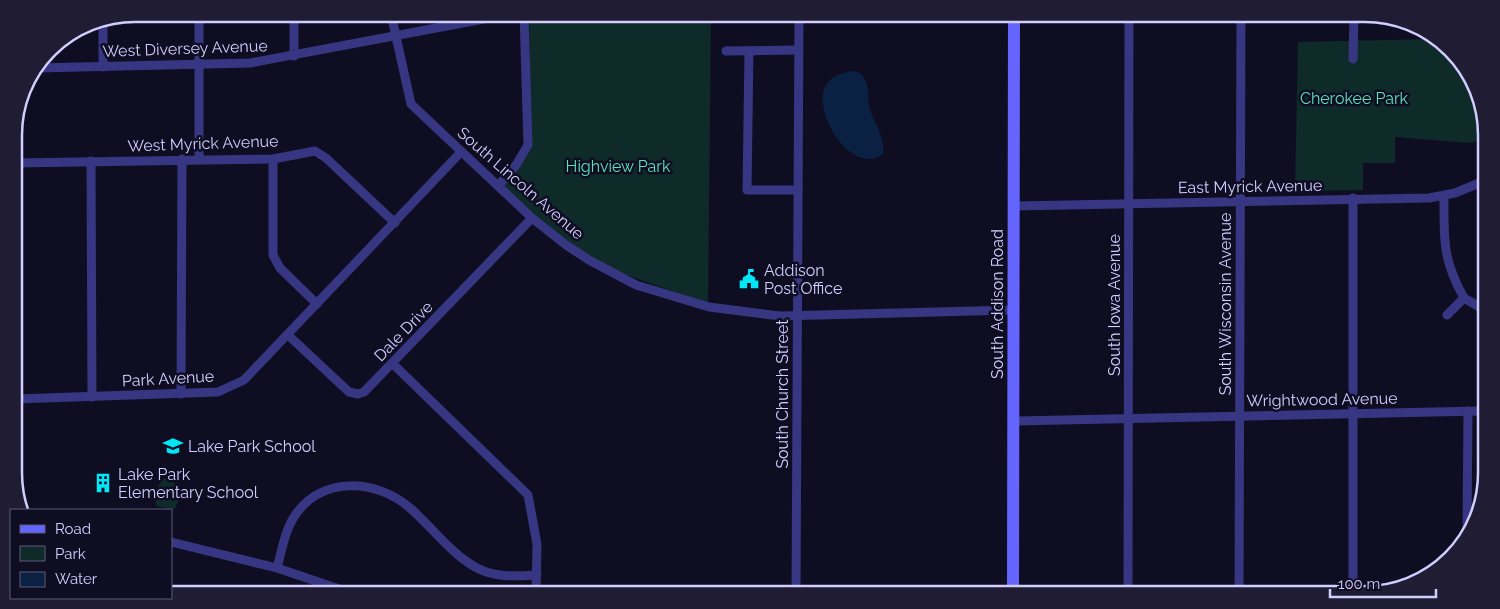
<svg xmlns="http://www.w3.org/2000/svg" width="1500" height="609" font-family="Raleway,sans-serif">
<rect width="100%" height="100%" fill="#0f0d21"/>
<g fill="#0f2b29">
<path d="M 547,14 L 711,14 L 708,304 L 613,270 L 564,240 L 502,186 L 531,135 L 529,16 Z"/>
<path d="M 1432,39 L 1456,55 L 1485,119 L 1485,139 L 1470,143 L 1395,137 L 1395,163 L 1363,163 L 1363,190 L 1295,191 L 1298,42 Z"/>
<path d="M 165,478 L 175,483 L 182,493 L 175,509 L 156,506 L 155,494 L 161,480 Z"/>
</g>
<path fill="#0a2143" d="M 851,71 C 857,72 861,72 864,78 C 870,86 867,96 869,105 C 872,122 886,135 883,154 C 850,179 805,102 830,80 C 835,75 843,73 851,71 Z"/>
<g fill="none" stroke-linecap="round" stroke-linejoin="round">
<g stroke="#363682" stroke-width="9">
<path d="M 391,14 L 411,104 L 532,218 L 566,245 L 589,260 L 636,285 L 709,307 L 780,316 L 1013,310"/>
<path d="M 726,51 L 798,50"/>
<path d="M 749,51 L 747,190 L 798,190"/>
<path d="M 294,56 L 294,14"/>
<path d="M 1353,59 L 1354,14"/>
<path d="M 103,67 L 103,20"/>
<path d="M 37,68 L 250,63 L 511,14"/>
<path d="M 199,159 L 199,14"/>
<path d="M 273,159 L 273,255 L 280,268 L 317,304"/>
<path d="M 91,161 L 92,397"/>
<path d="M 14,163 L 273,159 L 315,151 L 326,158 L 395,223"/>
<path d="M 498,186 L 516,165 L 528,145 L 524,14"/>
<path d="M 1444,196 C 1444,238 1442,259 1464,298 L 1447,315"/>
<path d="M 1013,206 L 1429,198 L 1455,193 L 1484,181"/>
<path d="M 1464,298 L 1483,309"/>
<path d="M 288,335 L 349,392 L 358,394 L 364,392 L 532,218"/>
<path d="M 393,364 L 528,495 L 537,544 L 536,595"/>
<path d="M 181,394 L 182,159"/>
<path d="M 16,399 L 218,392 L 244,380 L 461,152"/>
<path d="M 1013,421 L 1481,411"/>
<path d="M 1467,530 L 1468,411"/>
<path d="M 171,542 L 277,568 L 357,595"/>
<path d="M 277,568 C 282,550 285,529 296,514 C 322,476 377,479 410,508 C 432,527 451,554 477,568 C 496,578 516,576 537,575"/>
<path d="M 796,595 L 799,14"/>
<path d="M 1128,595 L 1129,14"/>
<path d="M 1239,595 L 1241,14"/>
<path d="M 1353,595 L 1353,198"/>
</g>
<path stroke="#6465ff" stroke-width="12" d="M 1013,595 L 1014,14"/>
</g>
<defs>
<symbol id="civic-bare" viewBox="-9 -9 18 18"><path d="M-.6-6.5H3V-4.5H.6V-3L4-1V1h2V6H-6V1h2V-1L-.6-3ZM-1.2 2.5V6h2.4V2.5Z" fill="#00e8f8" stroke="#0f0d21" stroke-width="2.5" paint-order="stroke"/></symbol>
<symbol id="school-bare" viewBox="-9 -9 18 18"><path d="M0-5L7-2L0 1L-7-2ZM-4 1L0 2.5L4 1V4Q0 6-4 4Z" fill="#00e8f8" stroke="#0f0d21" stroke-width="2.5" paint-order="stroke"/></symbol>
<symbol id="building-bare" viewBox="-9 -9 18 18"><path d="M-4-6H4V6H1V3H-1V6H-4ZM-2.5-4.3h1.7v1.8h-1.7ZM.8-4.3h1.7v1.8H.8ZM-2.5-1h1.7V.8h-1.7ZM.8-1h1.7V.8H.8Z" fill="#00e8f8" stroke="#0f0d21" stroke-width="2.5" paint-order="stroke"/></symbol>
</defs>
<g fill-rule="evenodd">
<use href="#civic-bare" x="735" y="265" width="28" height="28"/>
<use href="#school-bare" x="159" y="432" width="28" height="28"/>
<use href="#building-bare" x="89" y="469" width="28" height="28"/>
</g>
<g text-anchor="middle" stroke-width="5" stroke-linejoin="round" paint-order="stroke">
<g font-size="16" fill="#d1cdff" stroke="#0f0d21">
<text transform="translate(185 48) rotate(-2)" y="6">West Diversey Avenue</text>
<text transform="translate(203 143) rotate(-2)" y="6">West Myrick Avenue</text>
<text transform="translate(521 183) rotate(41)" y="6">South Lincoln Avenue</text>
<text transform="translate(1250 186) rotate(-1)" y="6">East Myrick Avenue</text>
<text transform="translate(997 304) rotate(-90)" y="6">South Addison Road</text>
<text transform="translate(1225 304) rotate(-90)" y="6">South Wisconsin Avenue</text>
<text transform="translate(1114 305) rotate(-90)" y="6">South Iowa Avenue</text>
<text transform="translate(403 331) rotate(-46)" y="6">Dale Drive</text>
<text transform="translate(168 378) rotate(-3)" y="6">Park Avenue</text>
<text transform="translate(782 394) rotate(-90)" y="6">South Church Street</text>
<text transform="translate(1322 399) rotate(-1)" y="6">Wrightwood Avenue</text>
</g>
<g font-size="16" fill="#56e2ba" stroke="#0f0d21">
<text x="1354" y="104">Cherokee Park</text>
<text x="618" y="172">Highview Park</text>
</g>
<g font-size="16" fill="#d1cdff" stroke="#0f0d21" text-anchor="start">
<text x="764" y="276">Addison<tspan x="764" dy="18">Post Office</tspan></text>
<text x="188" y="452">Lake Park School</text>
<text x="118" y="480">Lake Park<tspan x="118" dy="18">Elementary School</tspan></text>
</g>
</g>
<path d="M0 0H1500V609H0ZM135 22H1365A113 113 0 0 1 1478 135V473A113 113 0 0 1 1365 586H135A113 113 0 0 1 22 473V135A113 113 0 0 1 135 22Z" fill="#1f1c33" fill-rule="evenodd"/>
<path fill="none" stroke="#d1cdff" stroke-width="2.5" d="M135 22H1365A113 113 0 0 1 1478 135V473A113 113 0 0 1 1365 586H135A113 113 0 0 1 22 473V135A113 113 0 0 1 135 22Z"/>
<rect x="10" y="509" width="162" height="90" fill="#0f0d21" stroke="#5d5a7a"/>
<rect x="20" y="525" width="25" height="8" fill="#6465ff" stroke="#5d5a7a"/>
<text x="55" y="534" font-size="15" fill="#d1cdff">Road</text>
<rect x="20" y="546" width="25" height="15" fill="#0f2b29" stroke="#5d5a7a"/>
<text x="55" y="559" font-size="15" fill="#d1cdff">Park</text>
<rect x="20" y="572" width="25" height="15" fill="#0a2143" stroke="#5d5a7a"/>
<text x="55" y="584" font-size="15" fill="#d1cdff">Water</text>
<path d="M1330 589v8h106v-8" fill="none" stroke="#d1cdff" stroke-width="2.5"/>
<text x="1338" y="589" font-size="15" fill="#d1cdff" stroke="#0f0d21" stroke-width="4" paint-order="stroke">100 m</text>
</svg>
